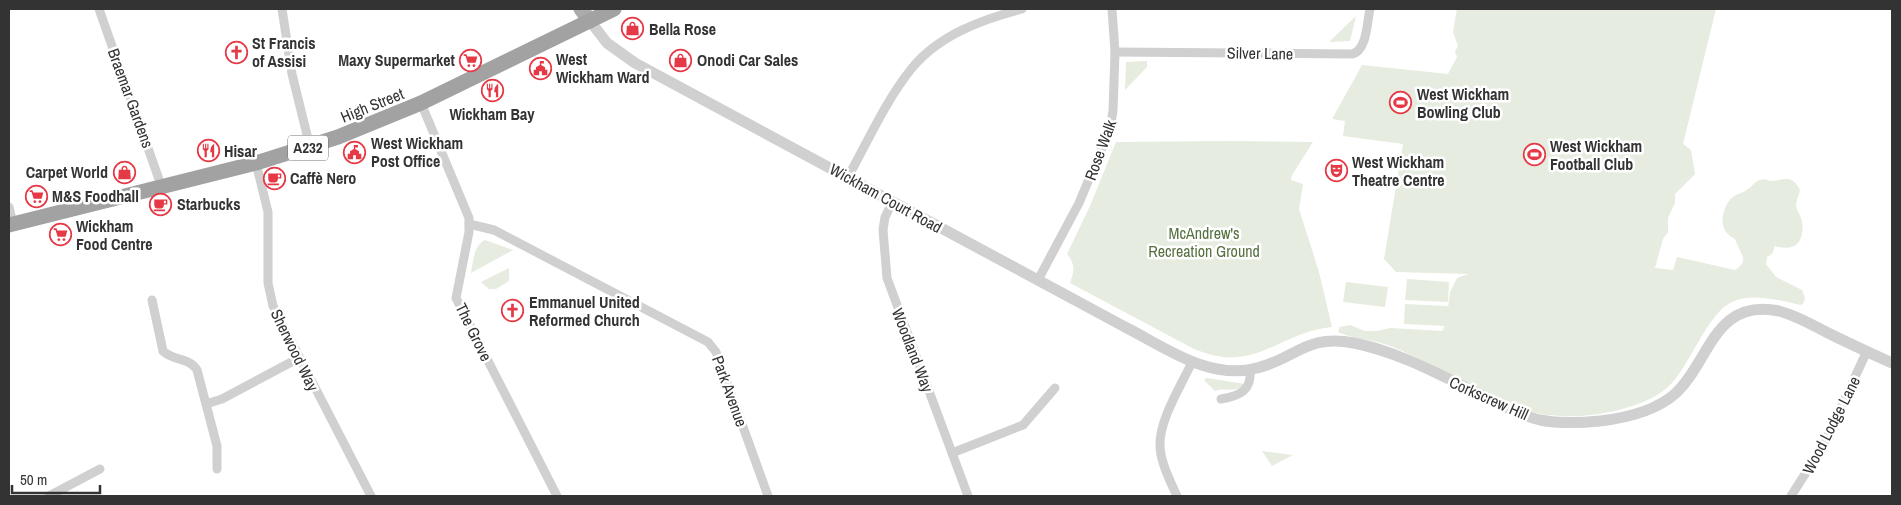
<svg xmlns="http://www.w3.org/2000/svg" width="1901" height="505" font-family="'Archivo Narrow',sans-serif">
<rect width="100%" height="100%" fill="#fff"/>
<g fill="#e6ecdf">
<path d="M 1457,9 L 1716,9 L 1683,144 L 1691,150 L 1695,174 L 1675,194 L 1675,203 L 1668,218 L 1668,232 L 1663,239 L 1655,268 L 1673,270 L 1677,257 L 1735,270 C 1751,261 1739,252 1735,239 C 1719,232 1720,214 1729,201 C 1733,194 1742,194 1748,189 C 1753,186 1755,181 1760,180 C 1765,178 1767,181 1771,181 C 1785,180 1792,174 1800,190 C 1799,195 1796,201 1796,206 C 1797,211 1801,216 1802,221 C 1805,242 1795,252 1775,246 L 1772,254 L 1767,257 L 1766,264 L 1776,277 L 1802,290 L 1805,298 L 1803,304 L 1800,305 C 1725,286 1722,302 1686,363 C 1677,378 1668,390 1652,398 C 1613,417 1556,423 1515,407 C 1474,390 1434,364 1393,347 C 1375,339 1354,340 1338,332 L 1340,327 L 1350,325 L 1365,331 L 1377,331 L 1390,328 L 1442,331 L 1445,326 L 1404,324 L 1405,304 L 1448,306 L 1448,308 L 1450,292 L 1457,278 L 1469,274 L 1396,272 L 1384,259 L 1403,144 L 1343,136 L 1345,121 L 1332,119 L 1362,65 L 1448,74 L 1457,57 L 1455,51 L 1458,46 L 1453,32 Z"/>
<path d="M 1356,16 L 1350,41 L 1329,42 Z"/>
<path d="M 1147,61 L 1147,67 L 1125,90 L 1126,62 Z"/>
<path d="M 1229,141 L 1313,142 L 1292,175 L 1291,180 L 1303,184 L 1299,209 L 1319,272 L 1332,327 C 1276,333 1256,375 1194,349 L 1070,283 C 1074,271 1076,265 1067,254 L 1090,206 L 1116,142 Z"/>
<path d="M 485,240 L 513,250 L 471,273 C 473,261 474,245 485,240 Z"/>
<path d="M 509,268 L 509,281 L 496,289 L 489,289 L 481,282 Z"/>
<path d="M 1407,279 L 1449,282 L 1448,302 L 1405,300 Z"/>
<path d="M 1346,282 L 1388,287 L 1385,307 L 1343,302 Z"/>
<path d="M 1207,378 L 1245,384 C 1234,394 1226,387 1215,391 L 1204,380 Z"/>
<path d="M 1262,451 L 1293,455 L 1272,466 Z"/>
</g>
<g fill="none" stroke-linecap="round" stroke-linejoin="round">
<g stroke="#d0d0d0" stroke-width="9">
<path d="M 99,9 L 162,188"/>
<path d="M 282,9 L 292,74 L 310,147"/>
<path d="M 1115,52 L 1352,54 C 1367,51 1367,22 1370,9"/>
<path d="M 421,103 L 469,218 L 469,232 L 456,298 L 557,496"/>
<path d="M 256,163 L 268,212 L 268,283 L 273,306 L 371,496"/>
<path d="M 848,177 C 868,141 886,100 912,68 C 939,35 983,19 1022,9"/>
<path d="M 893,201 L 885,217 L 883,230 L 887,278 L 968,496"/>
<path d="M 9,207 L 13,224"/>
<path d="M 469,224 L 494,230 L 708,342 L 716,352 L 768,496"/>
<path d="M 1038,280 L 1079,203 L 1110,129 L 1113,111 L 1115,52 L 1112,9"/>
<path d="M 152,300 L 163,351 C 173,361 189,357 197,370 L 217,446 L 217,469"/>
<path d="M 1221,399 C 1240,396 1252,390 1250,370"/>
<path d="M 206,404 L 222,399 L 299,358"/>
<path d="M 952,453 L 1023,425 L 1055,388"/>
<path d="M 49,496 L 100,469"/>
<path d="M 1177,496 C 1170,481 1160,461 1160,445 C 1159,420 1182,384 1192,362"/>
<path d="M 1791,496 L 1823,446 L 1867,351"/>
</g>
<path stroke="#d0d0d0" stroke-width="11" d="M 590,21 L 607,43 L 635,63 L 1125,327 C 1165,347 1209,381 1257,368 C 1297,358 1306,334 1354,343 C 1399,352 1440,375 1481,395 C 1500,404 1519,415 1540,420 C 1560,424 1580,423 1600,421 C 1626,418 1656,411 1676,393 C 1710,361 1714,298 1779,311 C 1795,315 1811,324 1826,332 C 1848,343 1870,353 1892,363"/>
<path stroke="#ababab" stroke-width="15" d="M 581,9 L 590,21"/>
<path stroke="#a2a2a2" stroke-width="15" d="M 9,225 L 256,163 L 338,137 L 421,103 L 614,9"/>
</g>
<defs>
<symbol id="shop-ring" viewBox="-11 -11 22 22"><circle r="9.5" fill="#fff" stroke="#e63946" stroke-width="1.5"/><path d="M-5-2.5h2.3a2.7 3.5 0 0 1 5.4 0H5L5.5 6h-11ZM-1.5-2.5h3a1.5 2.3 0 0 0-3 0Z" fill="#e63946"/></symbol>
<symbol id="church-ring" viewBox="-11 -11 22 22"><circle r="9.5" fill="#fff" stroke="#e63946" stroke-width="1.5"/><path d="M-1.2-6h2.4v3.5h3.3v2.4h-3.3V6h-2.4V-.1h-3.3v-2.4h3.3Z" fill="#e63946"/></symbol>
<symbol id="supermarket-ring" viewBox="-11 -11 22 22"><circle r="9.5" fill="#fff" stroke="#e63946" stroke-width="1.5"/><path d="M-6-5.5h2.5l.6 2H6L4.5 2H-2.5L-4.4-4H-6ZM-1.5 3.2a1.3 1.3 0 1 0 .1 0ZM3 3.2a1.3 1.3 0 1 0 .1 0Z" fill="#e63946"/></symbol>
<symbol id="civic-ring" viewBox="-11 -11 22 22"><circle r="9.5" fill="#fff" stroke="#e63946" stroke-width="1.5"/><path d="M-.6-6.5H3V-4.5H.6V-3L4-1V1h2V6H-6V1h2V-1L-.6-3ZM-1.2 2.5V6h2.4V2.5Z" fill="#e63946"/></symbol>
<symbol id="restaurant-ring" viewBox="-11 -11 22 22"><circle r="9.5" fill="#fff" stroke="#e63946" stroke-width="1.5"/><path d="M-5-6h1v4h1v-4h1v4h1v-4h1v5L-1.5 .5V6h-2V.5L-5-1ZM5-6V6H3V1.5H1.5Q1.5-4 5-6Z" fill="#e63946"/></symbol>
<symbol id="stadium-ring" viewBox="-11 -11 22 22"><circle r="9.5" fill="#fff" stroke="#e63946" stroke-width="1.5"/><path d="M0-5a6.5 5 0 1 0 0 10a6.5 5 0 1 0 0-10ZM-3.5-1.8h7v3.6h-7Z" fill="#e63946"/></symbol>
<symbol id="theatre-ring" viewBox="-11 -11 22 22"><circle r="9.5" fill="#fff" stroke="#e63946" stroke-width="1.5"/><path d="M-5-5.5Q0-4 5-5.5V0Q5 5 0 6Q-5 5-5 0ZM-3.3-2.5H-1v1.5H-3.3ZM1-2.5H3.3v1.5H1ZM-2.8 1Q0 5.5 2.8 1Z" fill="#e63946"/></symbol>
<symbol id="cafe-ring" viewBox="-11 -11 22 22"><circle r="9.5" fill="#fff" stroke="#e63946" stroke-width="1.5"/><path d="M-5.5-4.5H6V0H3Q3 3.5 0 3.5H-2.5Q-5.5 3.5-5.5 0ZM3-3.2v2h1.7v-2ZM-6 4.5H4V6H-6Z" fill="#e63946"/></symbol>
</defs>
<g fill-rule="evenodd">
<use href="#shop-ring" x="620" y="16" width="25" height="25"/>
<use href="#church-ring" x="224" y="40" width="25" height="25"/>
<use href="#supermarket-ring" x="458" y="48" width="25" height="25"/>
<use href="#shop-ring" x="668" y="48" width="25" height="25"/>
<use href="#civic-ring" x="528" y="56" width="25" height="25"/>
<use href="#restaurant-ring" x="480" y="78" width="25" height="25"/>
<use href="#stadium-ring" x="1388" y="90" width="25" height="25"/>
<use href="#restaurant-ring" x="196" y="138" width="25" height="25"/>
<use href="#civic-ring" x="342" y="140" width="25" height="25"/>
<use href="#stadium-ring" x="1522" y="142" width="25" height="25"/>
<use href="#theatre-ring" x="1324" y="158" width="25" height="25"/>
<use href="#shop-ring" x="112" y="160" width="25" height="25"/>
<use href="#cafe-ring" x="262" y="166" width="25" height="25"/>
<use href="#supermarket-ring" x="24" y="184" width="25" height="25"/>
<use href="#cafe-ring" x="148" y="192" width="25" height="25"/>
<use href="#supermarket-ring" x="48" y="222" width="25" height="25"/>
<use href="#church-ring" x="500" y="298" width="25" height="25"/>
</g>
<g text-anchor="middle" stroke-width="5" stroke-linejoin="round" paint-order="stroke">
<rect fill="#fff" stroke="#707070" stroke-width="1" x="288" y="135.5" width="40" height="25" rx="4"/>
<g font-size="15" font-weight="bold" fill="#333">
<text x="308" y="153">A232</text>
</g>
<g font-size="16" font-weight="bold" fill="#333" stroke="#fff" text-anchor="start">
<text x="649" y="35">Bella Rose</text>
<text x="252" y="49">St Francis<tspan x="252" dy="18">of Assisi</tspan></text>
<text x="556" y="65">West<tspan x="556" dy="18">Wickham Ward</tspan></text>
<text x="455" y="66" text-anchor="end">Maxy Supermarket</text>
<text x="697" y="66">Onodi Car Sales</text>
<text x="1417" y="100">West Wickham<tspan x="1417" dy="18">Bowling Club</tspan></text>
<text x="492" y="120" text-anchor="middle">Wickham Bay</text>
<text x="371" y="149">West Wickham<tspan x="371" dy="18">Post Office</tspan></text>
<text x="1550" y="152">West Wickham<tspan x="1550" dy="18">Football Club</tspan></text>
<text x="224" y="157">Hisar</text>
<text x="1352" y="168">West Wickham<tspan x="1352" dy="18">Theatre Centre</tspan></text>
<text x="108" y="178" text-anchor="end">Carpet World</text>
<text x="290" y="184">Caffè Nero</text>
<text x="52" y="202">M&amp;S Foodhall</text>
<text x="177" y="210">Starbucks</text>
<text x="76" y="232">Wickham<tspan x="76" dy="18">Food Centre</tspan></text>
<text x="529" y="308">Emmanuel United<tspan x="529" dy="18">Reformed Church</tspan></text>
</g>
<g font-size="16" fill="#333" stroke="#fff">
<text transform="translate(1260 53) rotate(1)" y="6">Silver Lane</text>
<text transform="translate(131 98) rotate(70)" y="6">Braemar Gardens</text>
<text transform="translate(372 105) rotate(-22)" y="6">High Street</text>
<text transform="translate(1100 150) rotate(-70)" y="6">Rose Walk</text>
<text transform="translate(886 198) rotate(29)" y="6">Wickham Court Road</text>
<text transform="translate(474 332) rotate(64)" y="6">The Grove</text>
<text transform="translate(295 350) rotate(64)" y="6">Sherwood Way</text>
<text transform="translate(913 350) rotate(69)" y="6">Woodland Way</text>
<text transform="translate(730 391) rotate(70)" y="6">Park Avenue</text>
<text transform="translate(1489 398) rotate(24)" y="6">Corkscrew Hill</text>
<text transform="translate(1831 425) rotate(-63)" y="6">Wood Lodge Lane</text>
</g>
<g font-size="16" fill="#56703f" stroke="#fff">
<text x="1204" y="239">McAndrew's<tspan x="1204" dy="18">Recreation Ground</tspan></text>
</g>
</g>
<rect width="1901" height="505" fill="none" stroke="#333333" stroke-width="20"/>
<path d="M12 485v8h88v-8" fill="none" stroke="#333333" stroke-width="2.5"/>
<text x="20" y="485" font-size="15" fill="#333333" stroke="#ffffff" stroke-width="4" paint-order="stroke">50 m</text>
</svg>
